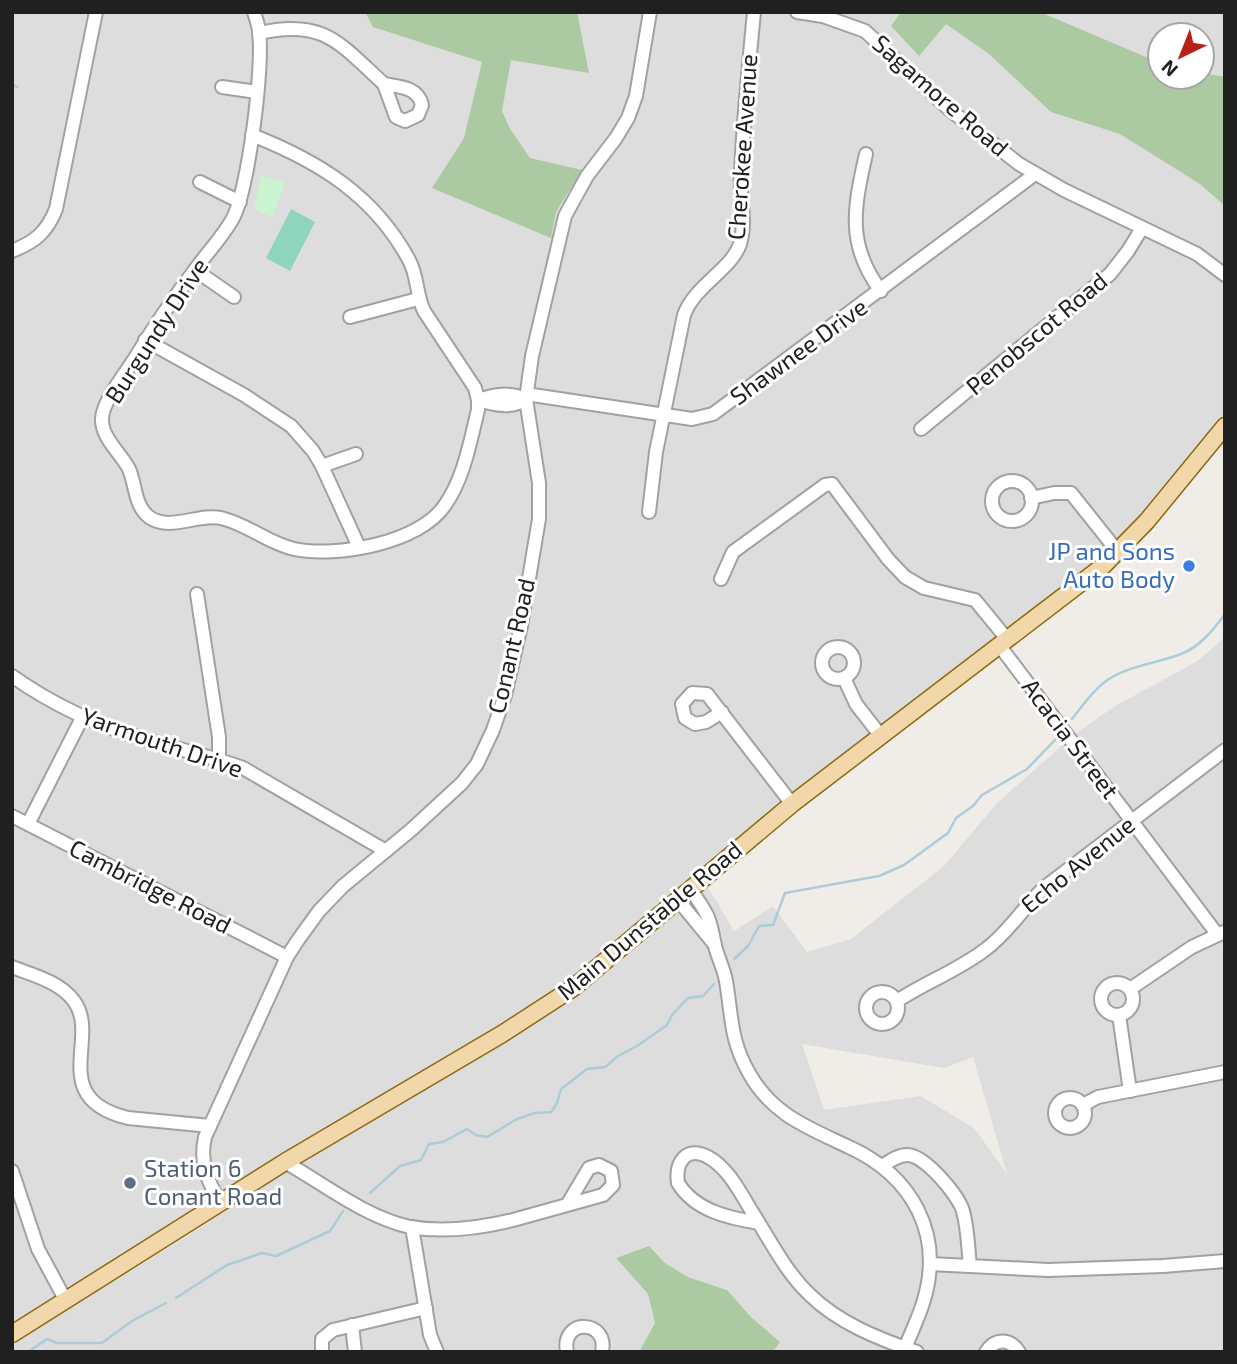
<svg xmlns="http://www.w3.org/2000/svg" width="1237" height="1364" font-family="'Exo 2',sans-serif">
<rect width="100%" height="100%" fill="#f0ede8"/>
<g fill="#dedddd" fill-rule="evenodd">
<path d="M 12,12 L 1225,12 L 1225,418 L 1130,530 L 1081,575 L 595,960 L 530,1007 L 156,1232 L 12,1324 ZM 1160,35 L 1202,35 L 1202,77 L 1160,77 Z"/>
<path d="M 1225,637 L 1225,1352 L 773,1352 L 779,1342 L 752,1318 L 727,1290 L 688,1277 L 665,1263 L 649,1246 L 616,1258 L 648,1294 L 655,1323 L 639,1352 L 12,1352 L 12,1344 L 189,1235 L 307,1158 L 573,995 L 708,887 L 734,931 L 773,906 L 807,952 L 851,939 L 944,866 L 997,803 L 1075,734 L 1115,706 L 1196,662 ZM 802,1044 L 944,1068 L 973,1057 L 1007,1174 L 975,1129 L 921,1096 L 824,1110 Z"/>
</g>
<g fill="#abcaa1">
<path d="M 365,12 L 577,12 L 589,73 L 511,60 L 502,111 L 509,127 L 530,158 L 582,170 L 556,212 L 551,238 L 432,188 L 464,138 L 482,62 L 373,27 Z"/>
<path d="M 901,12 L 1040,12 L 1160,63 L 1160,77 L 1202,77 L 1202,73 L 1225,77 L 1225,206 L 1200,184 L 1120,134 L 1051,112 L 989,54 L 946,24 L 919,56 L 891,26 Z"/>
<path d="M 649,1246 L 665,1263 L 688,1277 L 727,1290 L 752,1318 L 780,1342 L 773,1352 L 639,1352 L 655,1323 L 648,1294 L 616,1258 Z"/>
</g>
<path fill="#caf4d0" d="M 261,175 L 285,183 L 272,217 L 254,209 Z"/>
<path fill="#8fd5be" d="M 291,209 L 315,222 L 290,271 L 266,258 Z"/>
<g fill="none" stroke-linecap="round" stroke-linejoin="round">
<g stroke="#adccd8" stroke-width="2.5">
<path d="M 12,84 L 17,87"/>
<path d="M 1072,719 C 1083,705 1094,689 1109,679 C 1131,665 1158,663 1181,654 C 1200,647 1214,629 1225,614"/>
<path d="M 734,959 L 748,946 L 759,926 L 773,925 L 785,893 L 879,876 L 904,865 L 948,833 L 956,818 L 973,806 L 982,795 L 1027,769 L 1056,739"/>
<path d="M 370,1193 L 400,1166 L 421,1160 L 429,1144 L 443,1142 L 467,1129 L 476,1135 L 487,1137 L 517,1119 L 535,1113 L 551,1112 L 557,1103 L 561,1089 L 587,1069 L 605,1067 L 618,1056 L 637,1046 L 667,1025 L 672,1015 L 688,998 L 703,996 L 714,984"/>
<path d="M 176,1298 L 227,1265 L 262,1253 L 276,1256 L 330,1231 L 343,1211"/>
<path d="M 28,1352 L 47,1339 L 57,1343 L 102,1343 L 132,1321 L 166,1303"/>
</g>
<defs>
<g id="minor">
<path d="M 797,12 L 823,16 L 865,31 L 950,110 L 1019,164 L 1064,190 L 1197,254 L 1225,275"/>
<path d="M 259,33 C 324,18 340,44 384,84"/>
<path d="M 384,84 C 400,87 418,87 422,105 L 418,115 L 405,121 L 396,117 Z"/>
<path d="M 222,87 L 257,92"/>
<path d="M 252,135 C 318,161 374,195 409,260 C 418,276 416,295 424,311 L 475,388 L 478,400 L 478,410 C 470,442 464,478 445,505 C 420,543 336,558 294,549 C 268,543 247,524 221,518 C 198,513 170,532 149,517 C 134,505 136,485 129,469 C 121,453 101,438 102,418 C 103,401 125,374 135,358 C 154,326 175,296 197,267 C 209,251 222,237 232,220 C 248,193 264,65 259,33 C 259,26 256,19 254,12"/>
<path d="M 866,154 C 854,207 846,245 881,291"/>
<path d="M 200,182 L 240,202"/>
<path d="M 12,251 C 35,242 47,232 56,209 L 96,12"/>
<path d="M 195,270 L 234,297"/>
<path d="M 350,317 L 418,299"/>
<path d="M 145,340 L 244,395 L 291,426 L 313,451 L 322,466 L 359,547"/>
<path d="M 526,394 L 692,419 L 713,414 L 1035,174"/>
<path d="M 478,400 C 495,405 511,409 526,399"/>
<path d="M 478,400 C 495,394 510,392 526,399"/>
<path d="M 921,429 L 1110,274 L 1128,251 L 1142,228"/>
<path d="M 322,466 L 356,454"/>
<circle cx="1012" cy="501" r="20"/>
<path d="M 1031,498 L 1054,493 L 1071,493 L 1118,552"/>
<path d="M 649,512 L 656,452 L 684,315 C 695,285 731,270 740,244 C 747,221 739,197 741,174 C 743,120 749,66 754,12"/>
<path d="M 721,579 L 733,552 L 825,485 L 832,484 L 888,559 L 905,577 L 924,588 L 975,600 L 1007,639"/>
<path d="M 197,594 L 219,737 L 219,759"/>
<path d="M 999,645 L 1217,934"/>
<circle cx="838" cy="663" r="16"/>
<path d="M 12,676 C 53,705 96,725 144,739 C 177,749 210,756 243,768 L 386,851"/>
<path d="M 844,678 L 856,704 L 880,735"/>
<path d="M 722,712 L 706,722 L 695,724 L 685,718 L 682,704 L 692,693 L 707,694 L 792,804"/>
<path d="M 12,816 L 287,957"/>
<path d="M 28,824 L 82,718"/>
<path d="M 690,889 C 708,913 710,918 715,946 C 718,958 724,969 726,981 C 732,1016 730,1040 749,1073 C 772,1115 809,1128 849,1147 C 912,1176 945,1234 923,1303 C 918,1319 910,1336 903,1352"/>
<path d="M 678,900 L 715,945"/>
<path d="M 12,967 C 33,975 60,982 74,1001 C 101,1037 46,1098 128,1118 L 210,1126"/>
<circle cx="1117" cy="999" r="16"/>
<path d="M 1130,989 L 1192,947 L 1224,932"/>
<circle cx="882" cy="1008" r="16"/>
<path d="M 897,1001 C 926,982 959,970 986,949 C 1009,932 1024,906 1045,887 L 1225,750"/>
<path d="M 1119,1015 L 1130,1091"/>
<circle cx="1070" cy="1113" r="15"/>
<path d="M 1083,1105 L 1098,1097 L 1225,1072"/>
<path d="M 285,1162 C 324,1184 365,1217 410,1227 C 444,1233 480,1228 513,1220 L 603,1195 L 613,1185 L 611,1171 L 599,1165 L 589,1168 L 567,1205"/>
<path d="M 882,1166 C 890,1161 898,1155 907,1155 C 925,1155 958,1195 963,1211 C 968,1229 968,1248 970,1266"/>
<path d="M 12,1171 L 38,1249 L 66,1301"/>
<path d="M 220,1203 C 208,1181 199,1163 205,1137 L 287,957 L 298,940 L 319,911 L 343,886 L 411,830 L 462,783 L 477,764 L 493,730 L 505,695 L 521,626 L 539,519 L 539,483 L 526,399 L 532,356 L 565,216 L 587,176 L 616,138 L 628,118 L 636,96 L 650,12"/>
<path d="M 759,1223 C 729,1218 695,1211 678,1183 C 675,1163 686,1145 708,1157 C 729,1168 742,1196 754,1215 C 771,1242 786,1272 809,1294 C 838,1323 879,1339 917,1352"/>
<path d="M 412,1227 L 430,1335 L 437,1352"/>
<path d="M 930,1264 L 1048,1270 L 1163,1266 L 1225,1261"/>
<path d="M 352,1325 L 355,1352"/>
<path d="M 322,1352 L 322,1339 L 333,1330 L 426,1308"/>
<path d="M 567,1352 C 560,1318 609,1319 602,1352"/>
<path d="M 986,1352 C 995,1338 1010,1338 1019,1352"/>
</g>
<path id="major" d="M 12,1334 L 285,1162 L 502,1034 L 573,988 L 792,804 L 1103,566 L 1147,521 L 1225,426"/>
</defs>
<use href="#minor" stroke="#a1a1a1" stroke-width="16"/>
<use href="#major" stroke="#8b6a11" stroke-width="19"/>
<use href="#minor" stroke="#fff" stroke-width="12"/>
<use href="#major" stroke="#f2d7aa" stroke-width="16"/>
</g>
<circle fill="#3f7fe0" stroke="#fff" stroke-width="2.5" cx="1189" cy="566" r="7"/>
<circle fill="#5c6f8a" stroke="#fff" stroke-width="2.5" cx="130" cy="1183" r="7"/>
<g text-anchor="middle" stroke-width="6" stroke-linejoin="round" paint-order="stroke">
<g font-size="24" fill="#202020" stroke="#fff">
<text transform="translate(940 96) rotate(41)" y="8">Sagamore Road</text>
<text transform="translate(743 147) rotate(-86)" y="8">Cherokee Avenue</text>
<text transform="translate(157 331) rotate(-57)" y="8">Burgundy Drive</text>
<text transform="translate(1037 334) rotate(-40)" y="8">Penobscot Road</text>
<text transform="translate(799 352) rotate(-36)" y="8">Shawnee Drive</text>
<text transform="translate(512 646) rotate(-77)" y="8">Conant Road</text>
<text transform="translate(1070 739) rotate(53)" y="8">Acacia Street</text>
<text transform="translate(162 743) rotate(19)" y="8">Yarmouth Drive</text>
<text transform="translate(1078 865) rotate(-39)" y="8">Echo Avenue</text>
<text transform="translate(150 887) rotate(27)" y="8">Cambridge Road</text>
<text transform="translate(650 921) rotate(-40)" y="8">Main Dunstable Road</text>
</g>
<g font-size="24" fill="#366cbe" stroke="#fff" text-anchor="end">
<text x="1175" y="560">JP and Sons<tspan x="1175" dy="28">Auto Body</tspan></text>
</g>
<g font-size="24" fill="#4e5e75" stroke="#fff" text-anchor="start">
<text x="144" y="1177">Station 6<tspan x="144" dy="28">Conant Road</tspan></text>
</g>
</g>
<rect width="1237" height="1364" fill="none" stroke="#202020" stroke-width="28"/>
<g transform="translate(1181 56) rotate(223)"><circle r="33" fill="#ffffff" stroke="#a6a6a6" stroke-width="2"/>
<path d="M0-5L12 26L0 18L-12 26Z" fill="#b92017"/>
<text y="-10" font-size="19" font-weight="bold" text-anchor="middle" fill="#202020">N</text>
</g>
</svg>
